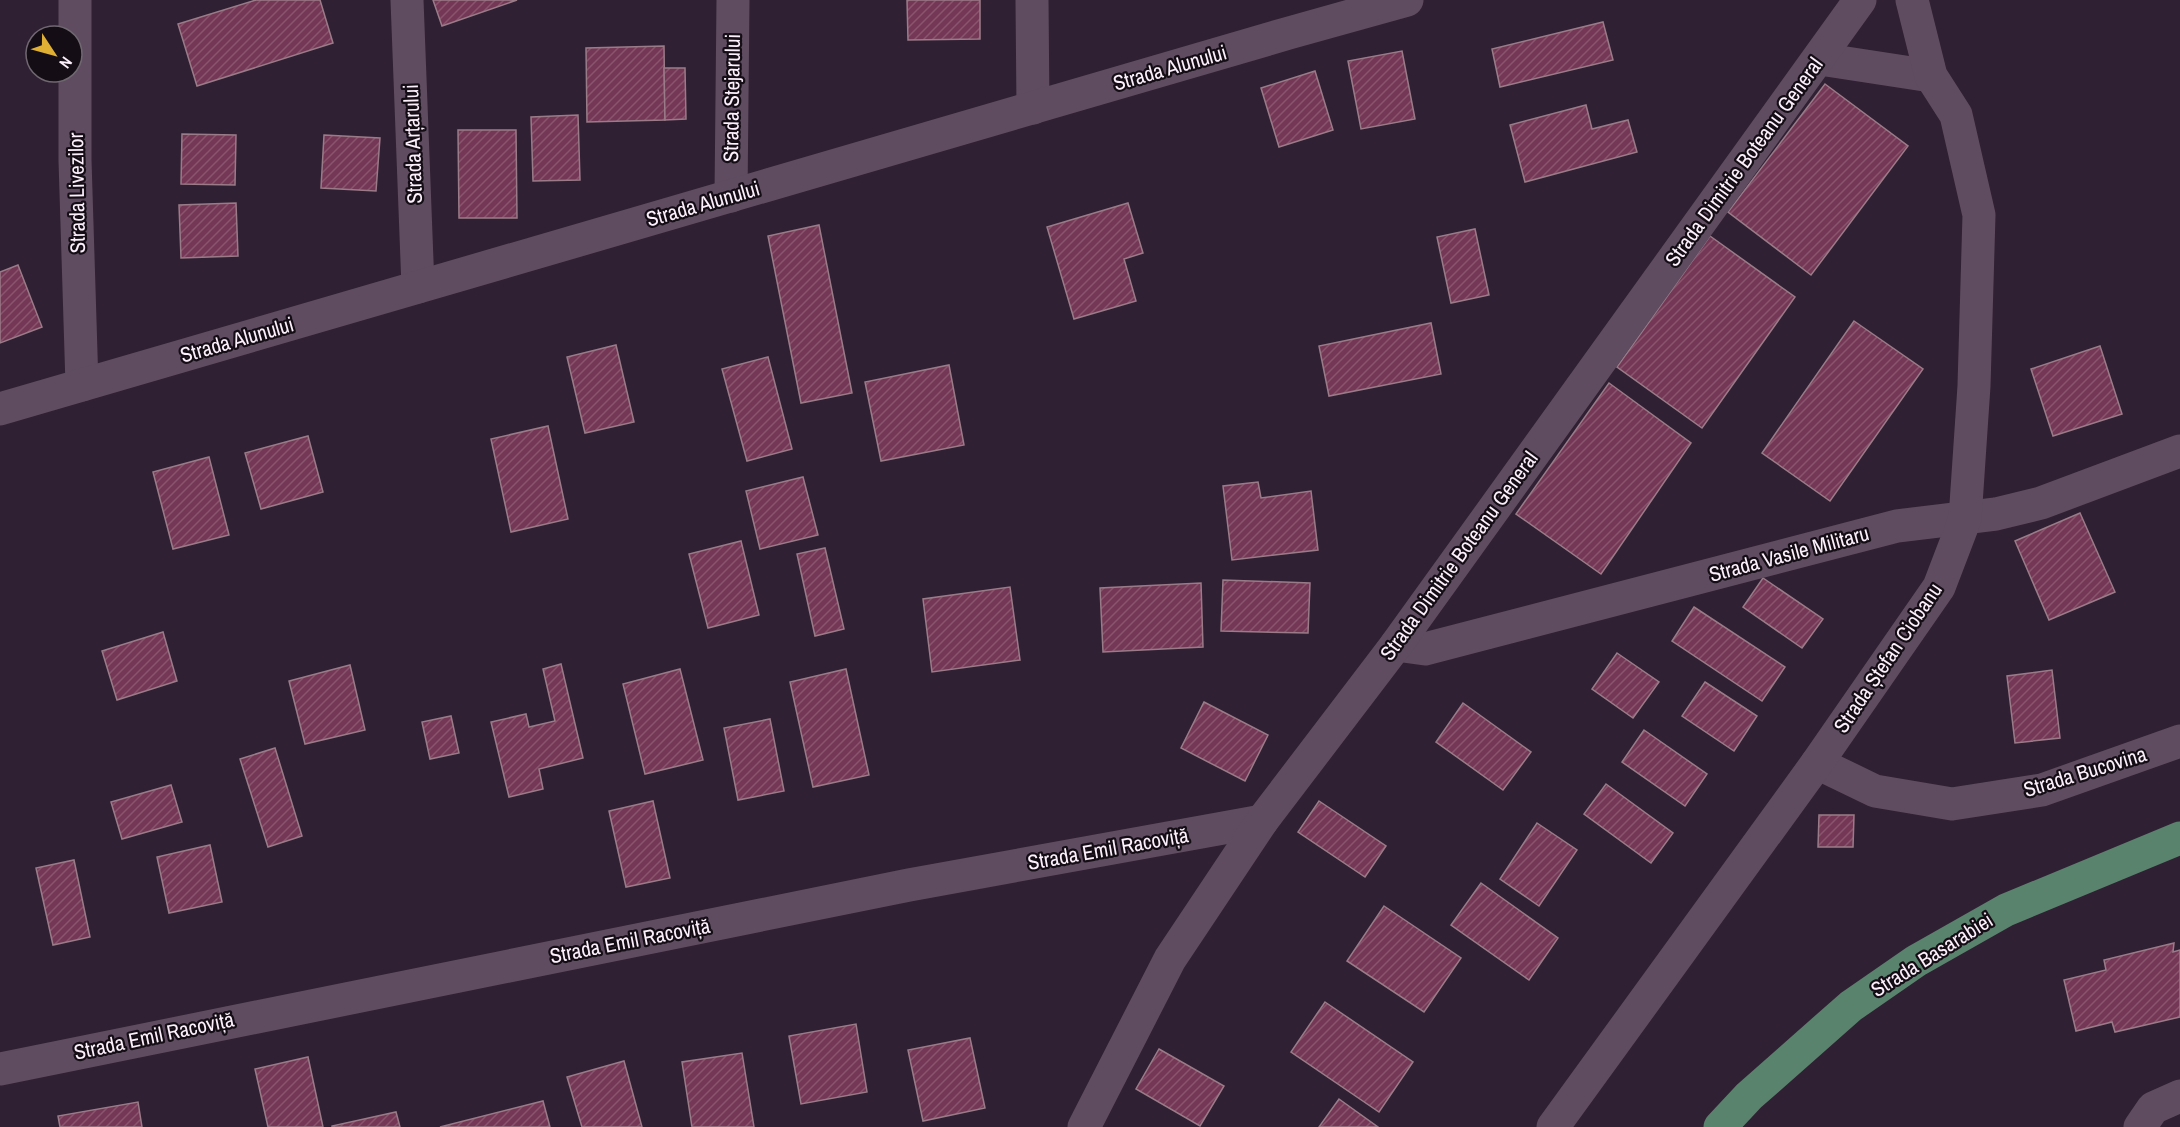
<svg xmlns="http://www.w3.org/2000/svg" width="2180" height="1127" font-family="'Archivo Narrow',sans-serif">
<defs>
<pattern id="building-hatch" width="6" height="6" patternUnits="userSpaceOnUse" patternTransform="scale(1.5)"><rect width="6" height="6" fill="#743755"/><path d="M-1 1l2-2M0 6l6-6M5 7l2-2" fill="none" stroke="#89546e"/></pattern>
</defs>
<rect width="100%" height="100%" fill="#302033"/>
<g fill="url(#building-hatch)" stroke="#9a7c89" stroke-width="1.5">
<path d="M 256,0 L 320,0 L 333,43 L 197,86 L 178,24 Z"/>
<path d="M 433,0 L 517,0 L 442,26 Z"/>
<path d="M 907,0 L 980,0 L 980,39 L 908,40 Z"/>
<path d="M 1603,22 L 1613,60 L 1500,87 L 1492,49 Z"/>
<path d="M 664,46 L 665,120 L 587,122 L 586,48 Z"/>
<path d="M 1402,51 L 1415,119 L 1361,129 L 1348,61 Z"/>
<path d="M 664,68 L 685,68 L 686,119 L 665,120 Z"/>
<path d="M 1315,71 L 1333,130 L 1279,147 L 1261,88 Z"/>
<path d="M 1825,84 L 1908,146 L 1811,275 L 1728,212 Z"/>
<path d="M 1586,105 L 1592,129 L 1628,120 L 1637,152 L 1525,182 L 1510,125 Z"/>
<path d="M 578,115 L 580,180 L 533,181 L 531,117 Z"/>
<path d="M 458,130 L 516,130 L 517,218 L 459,218 Z"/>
<path d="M 182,134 L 236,135 L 235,185 L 181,184 Z"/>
<path d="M 324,135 L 380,138 L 376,191 L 321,188 Z"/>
<path d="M 236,203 L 238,256 L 181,258 L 179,205 Z"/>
<path d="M 1128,203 L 1143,253 L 1124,259 L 1136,301 L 1074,319 L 1047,227 Z"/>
<path d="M 819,225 L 852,393 L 801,403 L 768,236 Z"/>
<path d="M 1475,229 L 1489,295 L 1451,303 L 1437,237 Z"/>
<path d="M 1710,236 L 1795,297 L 1702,428 L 1617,367 Z"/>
<path d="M 18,265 L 42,327 L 0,343 L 0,272 Z"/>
<path d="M 1854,321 L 1923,369 L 1830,501 L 1762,453 Z"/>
<path d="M 1431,323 L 1441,374 L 1329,396 L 1319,346 Z"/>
<path d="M 616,345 L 634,422 L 585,433 L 567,357 Z"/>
<path d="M 2100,346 L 2122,414 L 2053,436 L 2031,369 Z"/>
<path d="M 768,357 L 792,449 L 747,461 L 722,369 Z"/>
<path d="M 949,365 L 964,445 L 881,461 L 865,382 Z"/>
<path d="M 1609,383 L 1691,443 L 1601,574 L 1516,514 Z"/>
<path d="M 548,426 L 568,519 L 511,532 L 491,439 Z"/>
<path d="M 308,436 L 323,492 L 261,509 L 245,453 Z"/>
<path d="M 209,457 L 229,535 L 173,549 L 153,472 Z"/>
<path d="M 803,477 L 818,535 L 760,549 L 746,491 Z"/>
<path d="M 1258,482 L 1261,498 L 1311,491 L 1318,550 L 1232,560 L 1223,486 Z"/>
<path d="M 2080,513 L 2115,592 L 2049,620 L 2015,541 Z"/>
<path d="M 741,541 L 759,615 L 708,628 L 689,554 Z"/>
<path d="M 825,548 L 844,629 L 815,636 L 797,554 Z"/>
<path d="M 1763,578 L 1823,619 L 1802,648 L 1743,607 Z"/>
<path d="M 1223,580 L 1310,583 L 1308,633 L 1221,631 Z"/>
<path d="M 1201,583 L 1203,647 L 1103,652 L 1100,588 Z"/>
<path d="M 1010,587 L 1020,660 L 932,672 L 923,599 Z"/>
<path d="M 1694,607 L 1785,667 L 1762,701 L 1672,641 Z"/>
<path d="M 163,632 L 177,681 L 117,700 L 102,651 Z"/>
<path d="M 1617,653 L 1659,682 L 1633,718 L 1592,689 Z"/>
<path d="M 561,664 L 583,758 L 539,769 L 543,789 L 509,797 L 491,722 L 526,714 L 529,727 L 555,721 L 543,669 Z"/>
<path d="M 350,665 L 365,730 L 305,744 L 289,681 Z"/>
<path d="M 680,669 L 703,760 L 645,774 L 623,684 Z"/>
<path d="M 846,669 L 869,775 L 813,787 L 790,682 Z"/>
<path d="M 2052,670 L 2060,738 L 2015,743 L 2007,676 Z"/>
<path d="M 1705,682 L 1757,716 L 1734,751 L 1682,716 Z"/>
<path d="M 1204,702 L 1268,735 L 1245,781 L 1181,748 Z"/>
<path d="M 1463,703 L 1531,752 L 1503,790 L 1436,742 Z"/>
<path d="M 451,716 L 459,753 L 430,759 L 422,722 Z"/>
<path d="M 770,719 L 784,791 L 738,800 L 724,728 Z"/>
<path d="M 1644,730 L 1707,774 L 1685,806 L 1622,762 Z"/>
<path d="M 275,748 L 302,836 L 268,847 L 240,759 Z"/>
<path d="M 1606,784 L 1673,833 L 1651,863 L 1584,814 Z"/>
<path d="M 171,785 L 182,822 L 122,839 L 111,802 Z"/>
<path d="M 653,801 L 670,878 L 626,887 L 609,811 Z"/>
<path d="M 1319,801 L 1386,846 L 1365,877 L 1298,832 Z"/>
<path d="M 1819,815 L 1854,815 L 1853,847 L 1818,847 Z"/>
<path d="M 1537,823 L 1577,850 L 1539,906 L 1500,879 Z"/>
<path d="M 210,845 L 222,902 L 169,913 L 157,857 Z"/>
<path d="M 74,860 L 90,937 L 53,945 L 36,868 Z"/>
<path d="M 1481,883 L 1558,938 L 1529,980 L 1451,925 Z"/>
<path d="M 1384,906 L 1461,958 L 1424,1012 L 1347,961 Z"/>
<path d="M 2174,943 L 2173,952 L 2180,950 L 2180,1017 L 2115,1032 L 2112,1022 L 2076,1031 L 2064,980 L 2106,970 L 2104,960 Z"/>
<path d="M 1325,1002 L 1413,1062 L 1379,1112 L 1291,1052 Z"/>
<path d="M 856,1024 L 867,1092 L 801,1104 L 789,1036 Z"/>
<path d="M 970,1038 L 985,1108 L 923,1121 L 908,1050 Z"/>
<path d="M 1159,1049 L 1224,1086 L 1200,1126 L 1136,1089 Z"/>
<path d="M 742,1053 L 754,1127 L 692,1127 L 682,1062 Z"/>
<path d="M 308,1057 L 323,1127 L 268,1127 L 255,1069 Z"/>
<path d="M 624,1061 L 642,1127 L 582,1127 L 567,1077 Z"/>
<path d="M 1339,1099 L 1378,1127 L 1319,1127 Z"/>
<path d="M 543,1101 L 550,1127 L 440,1127 Z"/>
<path d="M 138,1102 L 142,1127 L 60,1127 L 58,1116 Z"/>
<path d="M 396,1112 L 400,1127 L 332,1127 L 332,1126 Z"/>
</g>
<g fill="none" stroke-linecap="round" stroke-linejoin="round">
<g stroke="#5f4c61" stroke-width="33">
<path d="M 75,0 L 75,160 L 82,385"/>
<path d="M 407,0 L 418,287"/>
<path d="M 1032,0 L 1033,108"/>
<path d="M 1820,59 L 1931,76"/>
<path d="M 731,196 L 733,0"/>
<path d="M 0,409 L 1289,33 L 1407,0"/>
<path d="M 1396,645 L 1425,649 L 1897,526 L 1996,514 L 2041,503 L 2180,451"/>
<path d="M 1817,763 L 1875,791 L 1952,804 L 2042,790 L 2180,741"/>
<path d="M 0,1069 L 909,885 L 1262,821"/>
<path d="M 1084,1127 L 1170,959 L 1262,821 L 1396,645 L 1860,0"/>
<path d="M 1553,1127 L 1817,763 L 1939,587 L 1965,519 L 1974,386 L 1979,215 L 1956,115 L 1931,76 L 1912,0"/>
<path d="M 2140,1127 L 2153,1108 L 2180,1096"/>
</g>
<path stroke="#5a836e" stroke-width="33" d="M 1720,1127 L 1749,1096 L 1851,1006 L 1916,961 L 2006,910 L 2180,838"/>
</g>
<g text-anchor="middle" stroke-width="4.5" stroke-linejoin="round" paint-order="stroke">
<g font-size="21" fill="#fbf0fc" stroke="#140d15">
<text transform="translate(1170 68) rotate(-16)" y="7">Strada Alunului</text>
<text transform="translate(732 98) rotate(-89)" y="7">Strada Stejarului</text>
<text transform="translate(413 144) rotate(-92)" y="7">Strada Arțarului</text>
<text transform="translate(1744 162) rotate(-54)" y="7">Strada Dimitrie Boteanu General</text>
<text transform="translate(77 193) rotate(-91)" y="7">Strada Livezilor</text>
<text transform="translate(703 204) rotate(-16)" y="7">Strada Alunului</text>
<text transform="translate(237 340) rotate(-16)" y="7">Strada Alunului</text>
<text transform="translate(1789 554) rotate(-15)" y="7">Strada Vasile Militaru</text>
<text transform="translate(1459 556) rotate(-54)" y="7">Strada Dimitrie Boteanu General</text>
<text transform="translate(1888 658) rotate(-56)" y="7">Strada Ștefan Ciobanu</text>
<text transform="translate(2085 772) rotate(-17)" y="7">Strada Bucovina</text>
<text transform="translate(1108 849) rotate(-10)" y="7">Strada Emil Racoviță</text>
<text transform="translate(630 941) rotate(-11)" y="7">Strada Emil Racoviță</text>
<text transform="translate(1932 955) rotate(-32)" y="7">Strada Basarabiei</text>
<text transform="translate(154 1036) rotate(-12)" y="7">Strada Emil Racoviță</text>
</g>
</g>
<g transform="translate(54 54) rotate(126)"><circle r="28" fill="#140d15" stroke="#706871" stroke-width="1.5"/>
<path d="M0-4.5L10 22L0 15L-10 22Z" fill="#e0b034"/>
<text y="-9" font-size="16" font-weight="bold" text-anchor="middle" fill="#fbf0fc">N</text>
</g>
</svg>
